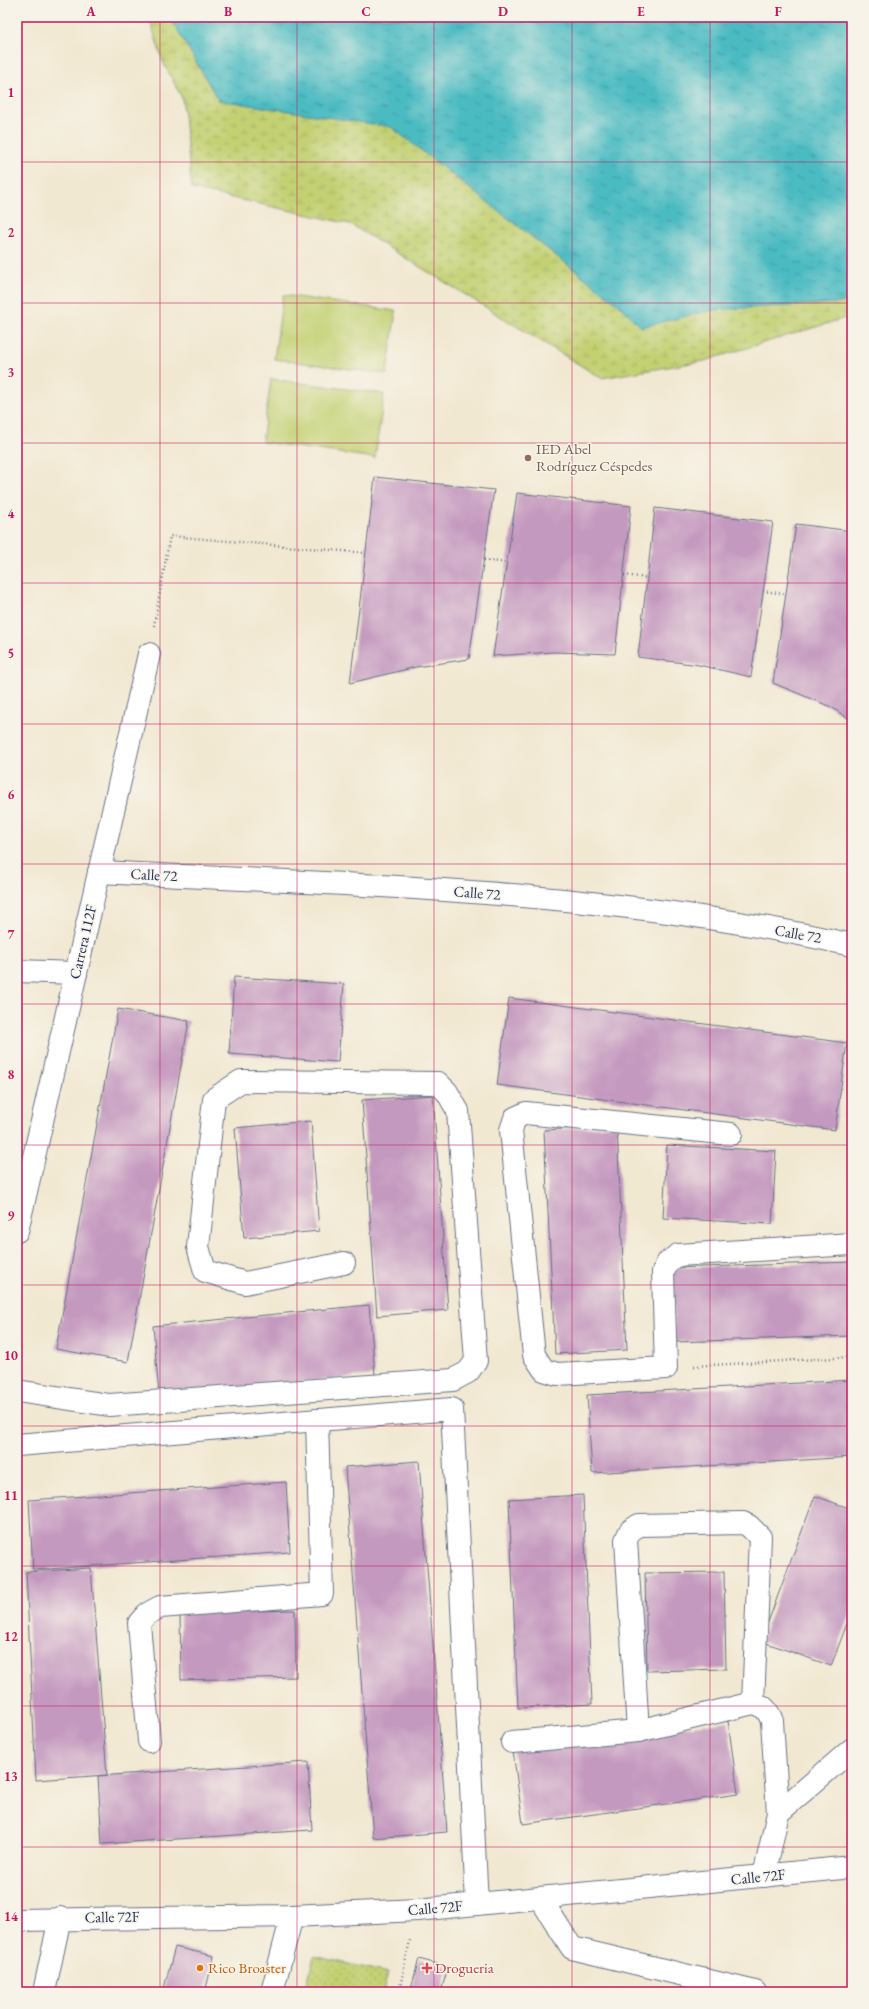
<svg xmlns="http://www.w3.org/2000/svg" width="869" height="2009" font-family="'EB Garamond',serif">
<defs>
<pattern id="grass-dots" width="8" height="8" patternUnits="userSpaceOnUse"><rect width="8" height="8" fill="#c3d173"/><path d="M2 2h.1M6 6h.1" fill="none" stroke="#a7b466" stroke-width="1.8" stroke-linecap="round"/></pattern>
<pattern id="wetland-marsh" width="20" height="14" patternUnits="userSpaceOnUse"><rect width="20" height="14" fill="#c3d173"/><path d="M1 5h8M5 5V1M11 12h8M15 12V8" fill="none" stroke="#a7b466"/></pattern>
<pattern id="water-ripples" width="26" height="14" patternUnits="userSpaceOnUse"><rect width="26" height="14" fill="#4cbbc2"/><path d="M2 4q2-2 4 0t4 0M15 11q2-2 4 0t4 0" fill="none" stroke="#3e98a1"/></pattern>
</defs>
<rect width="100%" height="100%" fill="#f7f3e8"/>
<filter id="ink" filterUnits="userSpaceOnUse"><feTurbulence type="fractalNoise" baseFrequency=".025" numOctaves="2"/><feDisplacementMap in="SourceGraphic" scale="8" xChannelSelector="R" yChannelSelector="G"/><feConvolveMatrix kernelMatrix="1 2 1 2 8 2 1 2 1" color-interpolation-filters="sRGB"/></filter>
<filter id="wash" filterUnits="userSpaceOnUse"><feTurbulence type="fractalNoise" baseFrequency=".012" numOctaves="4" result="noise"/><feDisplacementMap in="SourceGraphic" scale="16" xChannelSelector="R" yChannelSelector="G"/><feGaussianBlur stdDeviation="0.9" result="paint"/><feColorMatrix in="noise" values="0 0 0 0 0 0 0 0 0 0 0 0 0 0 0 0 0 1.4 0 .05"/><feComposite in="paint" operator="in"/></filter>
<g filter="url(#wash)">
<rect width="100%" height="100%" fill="#f1e8d1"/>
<path fill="url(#grass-dots)" stroke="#6f8068" d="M 314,1956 L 388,1973 L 383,1992 L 305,1992 Z"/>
<path fill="url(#wetland-marsh)" stroke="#6f8068" d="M 149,17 L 852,17 L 852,316 L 704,361 L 601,378 L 350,224 L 192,189 L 182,98 L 163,62 Z"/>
<g fill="#c3d173" stroke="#6f8068">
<path d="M 283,295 L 396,311 L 387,374 L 274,359 Z"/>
<path d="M 271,379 L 384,394 L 375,458 L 262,442 Z"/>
</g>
<path fill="url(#water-ripples)" stroke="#347590" d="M 170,17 L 852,17 L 852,299 L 841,303 L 712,310 L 641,327 L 618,304 L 391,127 L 218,100 Z"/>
<g id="blocks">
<g fill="#c499bf">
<path d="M 375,477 L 494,490 L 469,659 L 416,667 L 350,683 Z"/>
<path d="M 517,493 L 631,506 L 615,654 L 554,652 L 493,656 Z"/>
<path d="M 655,508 L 773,522 L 751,677 L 699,665 L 638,657 Z"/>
<path d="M 796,524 L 852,531 L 852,721 L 831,707 L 773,683 Z"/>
<path d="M 234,977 L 344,984 L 338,1062 L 229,1054 Z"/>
<path d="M 509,998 L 847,1043 L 835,1130 L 497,1085 Z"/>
<path d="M 118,1009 L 189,1021 L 128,1362 L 56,1349 Z"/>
<path d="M 433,1095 L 448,1310 L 377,1316 L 362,1100 Z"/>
<path d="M 311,1121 L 319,1231 L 244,1238 L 235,1128 Z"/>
<path d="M 617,1126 L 627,1350 L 555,1354 L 544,1130 Z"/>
<path d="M 667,1145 L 776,1151 L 772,1224 L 663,1218 Z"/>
<path d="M 852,1262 L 852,1336 L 675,1342 L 673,1268 Z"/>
<path d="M 369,1305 L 375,1375 L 159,1395 L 153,1326 Z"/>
<path d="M 852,1380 L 852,1457 L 592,1473 L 587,1395 Z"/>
<path d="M 419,1461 L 447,1832 L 373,1838 L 345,1467 Z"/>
<path d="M 286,1482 L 290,1552 L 33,1570 L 29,1500 Z"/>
<path d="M 583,1495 L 592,1704 L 518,1708 L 509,1499 Z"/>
<path d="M 815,1496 L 852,1509 L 852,1610 L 831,1666 L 761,1641 Z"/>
<path d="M 91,1568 L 107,1775 L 36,1780 L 26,1572 Z"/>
<path d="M 724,1572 L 726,1669 L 647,1671 L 645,1573 Z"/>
<path d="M 295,1610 L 296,1677 L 181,1680 L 180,1613 Z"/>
<path d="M 728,1721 L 738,1794 L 523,1824 L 513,1751 Z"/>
<path d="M 308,1762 L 312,1830 L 102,1844 L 98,1776 Z"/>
<path d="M 175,1947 L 214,1956 L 205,1992 L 163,1992 Z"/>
<path d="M 419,1959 L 448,1967 L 441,1992 L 410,1992 Z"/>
</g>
</g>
</g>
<g filter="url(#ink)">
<use href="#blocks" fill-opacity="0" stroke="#667086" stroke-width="1"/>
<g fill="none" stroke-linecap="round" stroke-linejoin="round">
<defs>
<g id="minor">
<path d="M 99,872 C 350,885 606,889 852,945"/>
<path d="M 17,971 L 76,973"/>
<path d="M 731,1134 L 526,1113 L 515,1118 L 511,1130 L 534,1355 L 544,1370 L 557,1374 L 666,1368 L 663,1272 L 668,1262 L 678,1255 L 852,1244"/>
<path d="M 17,1231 L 149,654"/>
<path d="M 17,1391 L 109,1405 L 453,1380 L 468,1372 L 476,1361 L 458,1111 L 447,1092 L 438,1083 L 241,1081 L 214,1099 L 198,1247 L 205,1271 L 245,1283 L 344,1263"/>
<path d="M 17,1445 L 452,1409 L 477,1904"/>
<path d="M 638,1731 L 626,1540 L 630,1531 L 639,1525 L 743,1523 L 749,1526 L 760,1537 L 753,1703"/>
<path d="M 149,1741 L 139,1623 L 147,1614 L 160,1607 L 322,1594 L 317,1420"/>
<path d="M 512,1742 L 638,1731 L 753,1703 C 763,1705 768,1710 772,1721 L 778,1813"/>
<path d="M 764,1876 L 778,1813 L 852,1749"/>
<path d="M 540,1898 L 572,1948 L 755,1992"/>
<path d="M 17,1920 L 292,1916 L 417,1910 L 852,1867"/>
<path d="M 44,1992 L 60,1918"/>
<path d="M 272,1992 L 292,1916"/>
</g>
</defs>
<use href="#minor" stroke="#667086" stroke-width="24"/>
<g stroke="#667086" stroke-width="2.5" stroke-dasharray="1 3" stroke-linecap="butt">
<path d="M 484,560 L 507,563"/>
<path d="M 624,575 L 647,578"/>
<path d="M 763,591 L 786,594"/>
<path d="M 154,626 L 170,536 L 366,553"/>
<path d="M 694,1366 L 852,1357"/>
<path d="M 399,1992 L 410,1940"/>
</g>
<use href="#minor" stroke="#fff" stroke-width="22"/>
</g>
</g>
<path fill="none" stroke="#c2185b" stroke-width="1" stroke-opacity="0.55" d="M 160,17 L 160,1992M 297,17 L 297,1992M 434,17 L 434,1992M 572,17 L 572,1992M 710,17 L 710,1992M 17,162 L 852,162M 17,303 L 852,303M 17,443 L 852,443M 17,583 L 852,583M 17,724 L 852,724M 17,864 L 852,864M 17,1004 L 852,1004M 17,1145 L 852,1145M 17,1285 L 852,1285M 17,1426 L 852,1426M 17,1566 L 852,1566M 17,1706 L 852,1706M 17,1847 L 852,1847"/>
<circle fill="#8d6e63" stroke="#f7f3e8" stroke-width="1.5" cx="528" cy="458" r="4"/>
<circle fill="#e8710a" stroke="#f7f3e8" stroke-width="1.5" cx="200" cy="1968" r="4"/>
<path fill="#e0444e" stroke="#f7f3e8" stroke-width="1.5" d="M425 1962h4v4h4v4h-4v4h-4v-4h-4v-4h4z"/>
<g text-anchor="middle" stroke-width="3" stroke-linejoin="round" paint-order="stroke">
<g font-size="15" fill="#785e54" stroke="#f7f3e8" text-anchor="start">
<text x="536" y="454">IED Abel<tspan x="536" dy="17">Rodríguez Céspedes</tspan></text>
</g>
<g font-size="15" fill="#1b2f5e" stroke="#f7f3e8">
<text transform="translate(154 875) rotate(3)" y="5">Calle 72</text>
<text transform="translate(477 893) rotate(4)" y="5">Calle 72</text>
<text transform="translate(798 934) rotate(10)" y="5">Calle 72</text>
<text transform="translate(83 942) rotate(-77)" y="5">Carrera 112F</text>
<text transform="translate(758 1877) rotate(-6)" y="5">Calle 72F</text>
<text transform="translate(435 1908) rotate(-5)" y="5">Calle 72F</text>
<text transform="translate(112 1917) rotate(-1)" y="5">Calle 72F</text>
</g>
<g font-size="15" fill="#c56008" stroke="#f7f3e8" text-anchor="start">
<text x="208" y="1973">Rico Broaster</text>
</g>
<g font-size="15" fill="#be3a42" stroke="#f7f3e8" text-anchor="start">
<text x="435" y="1973">Drogueria</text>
</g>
</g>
<rect width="869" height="2009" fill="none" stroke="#f7f3e8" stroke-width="44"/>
<rect x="22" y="22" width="825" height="1965" fill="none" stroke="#c2185b" stroke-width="1.5"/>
<g font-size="13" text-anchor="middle" font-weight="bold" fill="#c2185b">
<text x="91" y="16">A</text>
<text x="228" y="16">B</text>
<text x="366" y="16">C</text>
<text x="503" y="16">D</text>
<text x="641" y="16">E</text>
<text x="778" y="16">F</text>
<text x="11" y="97">1</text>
<text x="11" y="237">2</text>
<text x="11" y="377">3</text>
<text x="11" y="518">4</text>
<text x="11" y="658">5</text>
<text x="11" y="799">6</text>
<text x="11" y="939">7</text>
<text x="11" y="1079">8</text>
<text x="11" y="1220">9</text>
<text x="11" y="1360">10</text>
<text x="11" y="1500">11</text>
<text x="11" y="1641">12</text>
<text x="11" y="1781">13</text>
<text x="11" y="1921">14</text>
</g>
</svg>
